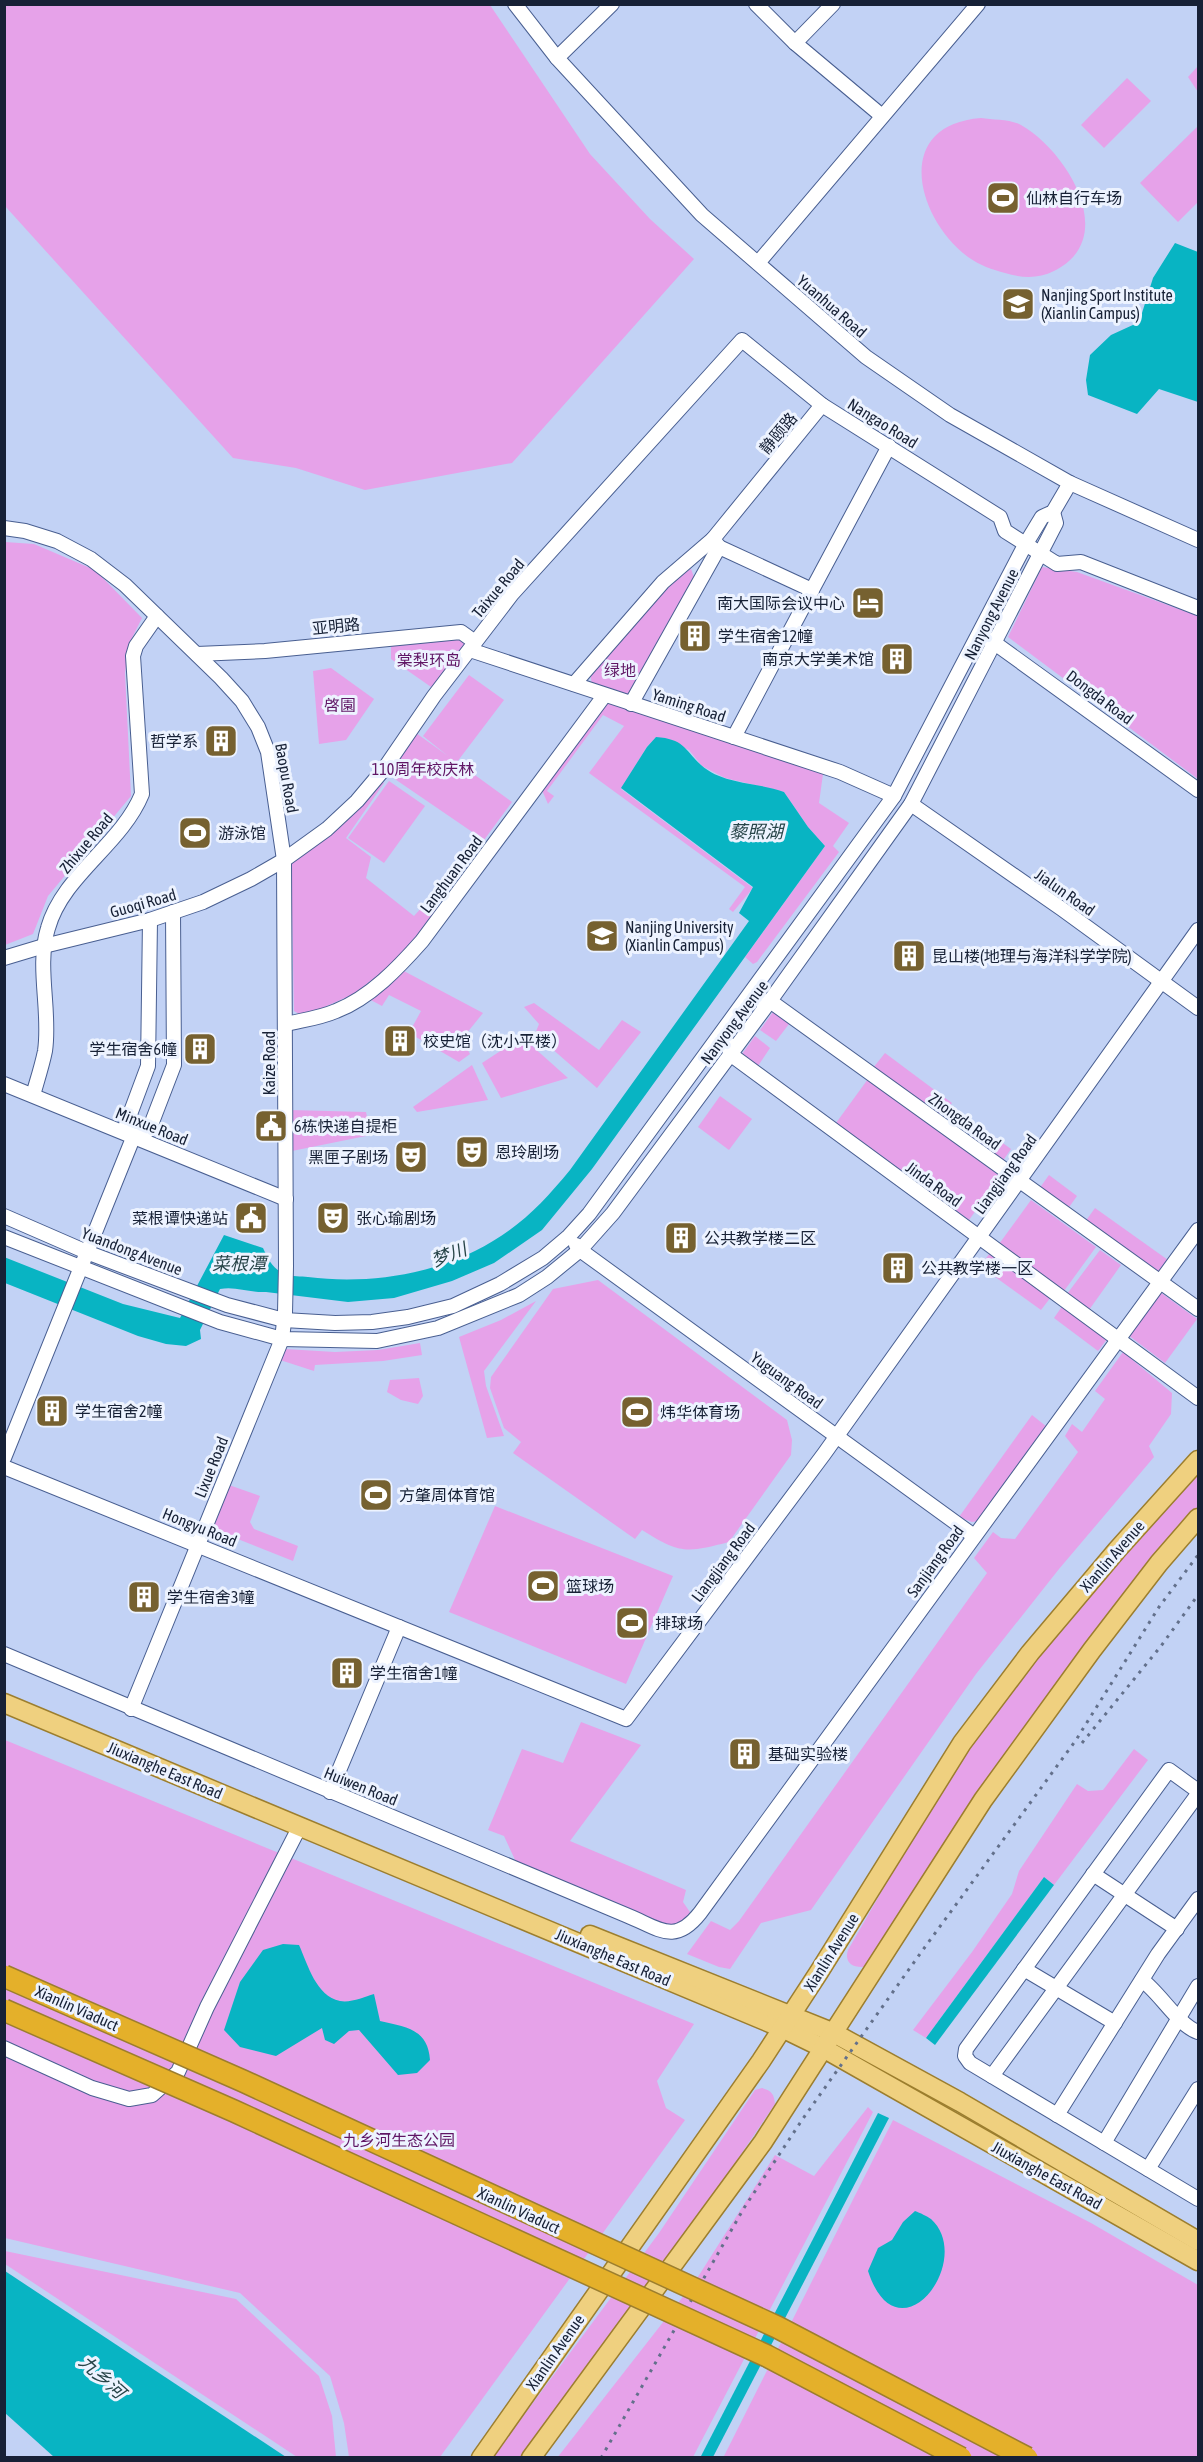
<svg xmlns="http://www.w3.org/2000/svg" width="1203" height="2462" font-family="'Asap Condensed','Noto Sans SC',sans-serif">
<rect width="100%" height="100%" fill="#c2d2f5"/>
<g fill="#e6a2e9">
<path d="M 5,4 L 490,5 L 590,154 L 650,219 L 694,259 L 512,463 L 365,490 L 296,468 L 233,458 L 5,206 Z"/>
<path d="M 1198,66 L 1198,92 L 1188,77 Z"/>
<path d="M 1127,78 L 1151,101 L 1104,148 L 1081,125 Z"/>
<path d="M 981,118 C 993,120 1010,119 1021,125 C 1066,150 1121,238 1054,271 C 1038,279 1022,278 1005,273 C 993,270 979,265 968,257 C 916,218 892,125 981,118 Z"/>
<path d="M 1198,126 L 1198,202 L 1178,222 L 1140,183 Z"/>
<path d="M 5,542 L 34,544 L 95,570 L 142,618 L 129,644 L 125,673 L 131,796 L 48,896 L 33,934 L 5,945 Z"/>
<path d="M 1042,567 L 1077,572 L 1198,616 L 1198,779 L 1008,637 Z"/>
<path d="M 691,569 L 694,577 L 629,696 L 592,684 L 590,674 L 674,579 Z"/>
<path d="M 458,638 L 464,643 L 466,648 L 434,689 L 391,659 L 391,645 Z"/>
<path d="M 331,668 L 374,699 L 346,740 L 319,744 L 313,671 Z"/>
<path d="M 469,675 L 504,700 L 457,762 L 512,802 L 484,840 L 386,773 L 416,733 L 448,756 L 423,736 Z"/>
<path d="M 605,702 L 823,774 L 819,803 L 849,823 L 833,846 L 839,852 L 757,962 L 753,964 L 745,957 L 825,846 L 808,827 L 784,792 L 725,778 L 702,766 L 689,750 L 656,737 L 647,747 L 621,789 L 753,888 L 733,912 L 729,909 L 745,887 L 589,773 L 624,726 L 603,715 L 547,791 L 554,796 L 548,804 L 541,788 Z"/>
<path d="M 381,781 L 384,783 L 346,838 L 371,857 L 366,878 L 414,916 L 425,904 L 440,910 L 383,974 L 369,982 L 356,993 L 311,1013 L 299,1014 L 294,1011 L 291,861 Z"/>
<path d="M 389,781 L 425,806 L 384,863 L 348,838 Z"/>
<path d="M 402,970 L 483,1013 L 462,1039 L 470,1054 L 459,1062 L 409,1033 L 421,1011 L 389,995 L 382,1006 L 367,998 Z"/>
<path d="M 534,1003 L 599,1050 L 622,1020 L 641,1032 L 597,1088 L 535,1034 L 539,1024 L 524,1007 Z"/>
<path d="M 773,1012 L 789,1024 L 776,1041 L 760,1030 Z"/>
<path d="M 755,1036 L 770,1048 L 758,1066 L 742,1054 Z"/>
<path d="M 522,1037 L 568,1078 L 501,1098 L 482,1063 Z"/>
<path d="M 885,1053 L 952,1103 L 940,1118 L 873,1068 Z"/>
<path d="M 472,1065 L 488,1100 L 417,1112 L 413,1107 Z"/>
<path d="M 868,1079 L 1001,1175 L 969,1220 L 836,1123 Z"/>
<path d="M 720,1096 L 752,1119 L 729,1150 L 698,1127 Z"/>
<path d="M 290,1110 L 366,1112 L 371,1135 L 292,1151 Z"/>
<path d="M 978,1125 L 1011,1149 L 1002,1162 L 969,1138 Z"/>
<path d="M 1049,1175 L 1077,1196 L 1067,1210 L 1039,1189 Z"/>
<path d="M 1031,1200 L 1096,1247 L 1064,1291 L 999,1244 Z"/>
<path d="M 1095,1208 L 1168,1260 L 1158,1274 L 1085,1222 Z"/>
<path d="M 1100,1250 L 1121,1265 L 1089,1310 L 1067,1294 Z"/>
<path d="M 990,1253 L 1051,1297 L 1041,1310 L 980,1266 Z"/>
<path d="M 598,1280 L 787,1420 L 792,1440 L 791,1455 L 729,1542 C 686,1553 680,1554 642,1530 L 635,1539 L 513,1453 L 521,1442 L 504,1428 L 490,1388 L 491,1377 L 553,1289 Z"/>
<path d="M 1160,1292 L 1197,1319 L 1165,1363 L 1128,1335 Z"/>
<path d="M 536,1301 L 484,1371 L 486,1386 L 504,1436 L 487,1438 L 459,1337 L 501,1320 Z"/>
<path d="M 1063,1305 L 1108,1338 L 1098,1351 L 1054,1318 Z"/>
<path d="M 420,1343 L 422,1355 L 383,1361 L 315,1365 L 314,1371 L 280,1360 L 285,1349 L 335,1352 L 378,1350 Z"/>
<path d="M 1123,1352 L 1172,1393 L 1171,1414 L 1149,1446 L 1154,1457 L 1059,1569 L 976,1674 L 811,1910 L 761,1923 L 730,1969 L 719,1967 L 687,1954 L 711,1921 L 730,1930 L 739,1921 L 987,1573 L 974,1558 L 993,1532 L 1001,1538 L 1015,1539 L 1078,1452 L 1065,1436 L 1072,1424 L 1082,1432 L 1105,1399 L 1095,1391 Z"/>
<path d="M 419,1378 L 423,1396 L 418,1404 L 401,1400 L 387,1392 L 390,1380 Z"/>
<path d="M 1032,1415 L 1047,1427 L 978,1521 L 972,1522 L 959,1517 Z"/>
<path d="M 1198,1473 L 1198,1506 C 1075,1649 966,1802 869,1964 L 864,1967 C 852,1968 844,1962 848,1950 L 879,1896 L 896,1858 L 951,1772 L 1036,1659 L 1146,1529 Z"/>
<path d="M 229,1485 L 260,1496 L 250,1522 L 254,1529 L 298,1546 L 293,1561 L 210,1528 Z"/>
<path d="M 495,1506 L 673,1576 L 626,1684 L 449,1612 Z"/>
<path d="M 581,1722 L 641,1745 L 570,1841 L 686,1890 L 683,1902 L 692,1915 L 683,1924 L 664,1925 L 516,1862 L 504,1836 L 488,1830 L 522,1749 L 563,1763 Z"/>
<path d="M 5,1740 L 694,2024 L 657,2081 L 666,2108 L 685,2120 L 440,2457 L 349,2457 L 344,2423 L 330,2376 L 240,2293 L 5,2238 Z"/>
<path d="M 1134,1749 L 1148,1760 L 1054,1885 L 1044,1877 L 926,2038 L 913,2030 L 972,1952 L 1012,1894 L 1019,1871 L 1077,1784 L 1088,1791 L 1103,1790 Z"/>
<path d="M 762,2088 C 772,2091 774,2094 775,2104 L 679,2246 L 521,2457 L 492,2458 L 659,2233 L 755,2090 Z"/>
<path d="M 868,2107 L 873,2112 L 693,2457 L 557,2458 L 696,2280 L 775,2155 L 814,2176 Z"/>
<path d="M 893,2120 L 1091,2223 L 1198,2285 L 1198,2457 L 723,2458 Z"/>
<path d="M 5,2251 L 236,2299 L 319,2376 L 332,2416 L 336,2457 L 297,2457 L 5,2264 Z"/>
</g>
<g fill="#08b4c3">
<path d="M 1175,243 L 1198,252 L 1198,402 L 1159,389 L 1137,414 L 1088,395 L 1086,380 L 1090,355 L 1111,335 L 1135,324 L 1142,313 L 1153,278 Z"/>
<path d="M 656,737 C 684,739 684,749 701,765 C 723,785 758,782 784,792 L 808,827 L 825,846 L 592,1169 L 542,1230 L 494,1263 L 452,1281 L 394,1298 L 348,1302 L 266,1292 C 250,1293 236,1286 220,1289 L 200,1330 L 201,1339 L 186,1346 L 166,1344 L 138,1336 L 5,1283 L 4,1257 L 123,1304 L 180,1318 L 224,1235 L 263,1248 C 268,1259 273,1270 286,1274 C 292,1277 301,1276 308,1277 C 369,1285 440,1274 493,1241 C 526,1221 546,1199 570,1170 L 749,921 L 739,913 L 753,887 L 621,788 L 647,747 Z"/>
<path d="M 1044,1877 L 1054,1885 L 935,2045 L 926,2038 Z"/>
<path d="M 283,1944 L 299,1945 C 308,1965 316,1996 340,2001 C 351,2003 364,1997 374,1994 L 380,2021 C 406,2027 428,2029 430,2060 L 417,2073 L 398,2075 L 359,2030 L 349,2031 L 334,2044 L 325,2040 L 322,2028 L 276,2056 L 240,2047 L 224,2030 L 240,1982 L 263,1950 Z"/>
<path d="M 878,2113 L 889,2118 L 713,2457 L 700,2458 Z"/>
<path d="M 915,2211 C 920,2213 927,2216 931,2219 C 976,2260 898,2363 868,2271 L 878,2248 L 892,2240 L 903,2222 Z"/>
<path d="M 5,2271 L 286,2457 L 54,2457 L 5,2413 Z"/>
</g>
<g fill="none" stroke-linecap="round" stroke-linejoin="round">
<defs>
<g id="minor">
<path d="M 515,4 L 557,58 L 702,215 L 866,357 L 950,415 L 1070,483 L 1198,540"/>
<path d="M 756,4 L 795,43 L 882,116"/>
<path d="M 795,43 L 833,4"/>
<path d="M 557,58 L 612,4"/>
<path d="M 758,263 L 978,4"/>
<path d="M 4,528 L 25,531 L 57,541 L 91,559 L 125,585 L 221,678 L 242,701 L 258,727 L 268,752 L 284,860 L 286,1266 L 285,1313 L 282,1339 L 131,1709"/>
<path d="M 719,547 L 812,590 L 734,737"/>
<path d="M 812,590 L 889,446"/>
<path d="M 989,639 L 1198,790"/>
<path d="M 470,650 L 840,772 L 894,796"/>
<path d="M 197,654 L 265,651 L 461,632 L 475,642"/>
<path d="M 574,684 L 663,582 L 713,539"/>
<path d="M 631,704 L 719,547 L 713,539 L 822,405"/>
<path d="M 911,804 L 1062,909 L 1198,1008"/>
<path d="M 4,958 L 44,946 L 150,920 L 203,902 L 251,879 L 284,860 L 327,829 L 357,801 L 384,769 L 434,696 L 512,594 L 742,340 L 822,405 L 1000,517 L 1005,531 L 1057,564 L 1081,562 L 1198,608"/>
<path d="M 762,1002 L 770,1001 L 1198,1309"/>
<path d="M 286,1024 C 303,1020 320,1018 336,1011 C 370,998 399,967 422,941 L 604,696"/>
<path d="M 730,1045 L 730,1054 L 1198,1398"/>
<path d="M 4,1084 L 286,1199"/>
<path d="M 33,1095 C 37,1081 42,1066 45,1051 C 51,1011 36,967 48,928 C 63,875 121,845 142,794 L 133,656 L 136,646 L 157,616"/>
<path d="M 133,1138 L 126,1125 L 148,1066 L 150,920"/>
<path d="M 4,1216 L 89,1253 L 227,1305 L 284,1320 L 335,1323 L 372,1322 L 408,1317 L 453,1306 L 500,1284 L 543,1258 L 569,1236 L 589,1214 L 894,796 L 1025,545 L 1042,517 L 1053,512 L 1070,483"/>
<path d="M 4,1237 L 220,1322 L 282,1339 L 377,1341 L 438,1328 L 519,1295 L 547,1277 L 580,1250 L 613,1213 L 770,1001 L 911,804 L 1056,523 L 1053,512"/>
<path d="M 576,1245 L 580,1250 L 974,1536"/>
<path d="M 4,1458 L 133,1138 L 149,1130 L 174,1065 L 173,912"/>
<path d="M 4,1467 L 626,1719 L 824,1454 L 1198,930"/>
<path d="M 4,1654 L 626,1915 C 659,1928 674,1946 700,1913 L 1198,1230"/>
<path d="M 1198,1791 L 1169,1770 L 966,2049 L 965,2056 L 970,2063 L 1198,2199"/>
<path d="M 330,1792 L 399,1627"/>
<path d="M 1093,1874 L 1177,1929"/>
<path d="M 1024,1969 L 1115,2023"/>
<path d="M 1142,1980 C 1160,1993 1179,2026 1198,2032"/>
<path d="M 4,2048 L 92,2088 L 129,2099 L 152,2095 L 178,2072 L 207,2007 L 300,1826"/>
<path d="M 992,2076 L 1198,1794"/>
<path d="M 1057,2115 L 1158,1954 L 1198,1899"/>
<path d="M 1104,2143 L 1198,1986"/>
<path d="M 1148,2169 L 1198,2089"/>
</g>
<g id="major">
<path d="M 4,1703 L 782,2028 L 823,2048 L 1198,2261"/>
<path d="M 590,1935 L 832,2032 L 960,2102 L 1198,2241"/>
<path d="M 481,2458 L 761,2061 L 819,1972 L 962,1743 L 1030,1653 L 1117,1550 L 1198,1460"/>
<path d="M 531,2458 L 763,2142 L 983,1800 L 1092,1650 L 1159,1563 L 1198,1518"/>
</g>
</defs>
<use href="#minor" stroke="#495f91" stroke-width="16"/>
<use href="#major" stroke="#9c7e2e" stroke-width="21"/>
<use href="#minor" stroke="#fff" stroke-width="14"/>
<use href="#major" stroke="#efd07f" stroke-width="18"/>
<g stroke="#63708b" stroke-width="3" stroke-dasharray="3 6" stroke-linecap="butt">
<path d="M 1082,1743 L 1161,1646 L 1198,1595"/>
<path d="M 601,2458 L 744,2208 L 802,2120 L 917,1958 L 1076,1740 L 1159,1607 L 1198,1555"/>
</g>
<defs>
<g id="highway-bridge">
<path d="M 4,1976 L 243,2081 L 777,2327 L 1027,2458"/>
<path d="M 4,2010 L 234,2111 L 767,2356 L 961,2458"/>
</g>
</defs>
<use href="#highway-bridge" stroke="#9c7e2e" stroke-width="24" stroke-linecap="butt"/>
<use href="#highway-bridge" stroke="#e4b02a" stroke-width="21"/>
</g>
<defs>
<symbol id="stadium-square" viewBox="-11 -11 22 22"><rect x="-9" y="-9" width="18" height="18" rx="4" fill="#766130" stroke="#edf3ff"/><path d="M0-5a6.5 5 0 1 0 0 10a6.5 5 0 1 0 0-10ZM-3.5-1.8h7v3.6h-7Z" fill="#fff"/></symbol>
<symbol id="university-square" viewBox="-11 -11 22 22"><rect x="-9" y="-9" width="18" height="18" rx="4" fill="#766130" stroke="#edf3ff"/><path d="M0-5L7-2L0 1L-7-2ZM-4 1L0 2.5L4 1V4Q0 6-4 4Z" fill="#fff"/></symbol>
<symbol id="hotel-square" viewBox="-11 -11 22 22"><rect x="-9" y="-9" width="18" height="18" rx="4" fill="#766130" stroke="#edf3ff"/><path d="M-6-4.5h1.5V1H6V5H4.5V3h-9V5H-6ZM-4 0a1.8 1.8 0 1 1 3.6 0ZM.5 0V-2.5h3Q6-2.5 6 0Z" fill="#fff"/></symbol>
<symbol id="building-square" viewBox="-11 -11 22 22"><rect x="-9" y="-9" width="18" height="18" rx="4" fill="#766130" stroke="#edf3ff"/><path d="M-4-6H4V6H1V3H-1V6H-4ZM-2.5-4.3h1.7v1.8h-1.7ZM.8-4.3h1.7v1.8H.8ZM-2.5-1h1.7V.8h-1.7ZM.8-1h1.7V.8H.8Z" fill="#fff"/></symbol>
<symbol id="civic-square" viewBox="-11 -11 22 22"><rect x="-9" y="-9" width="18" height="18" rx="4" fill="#766130" stroke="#edf3ff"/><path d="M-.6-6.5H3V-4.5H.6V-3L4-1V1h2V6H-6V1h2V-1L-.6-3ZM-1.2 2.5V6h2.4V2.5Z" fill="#fff"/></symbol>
<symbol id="theatre-square" viewBox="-11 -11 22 22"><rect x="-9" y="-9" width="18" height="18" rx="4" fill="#766130" stroke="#edf3ff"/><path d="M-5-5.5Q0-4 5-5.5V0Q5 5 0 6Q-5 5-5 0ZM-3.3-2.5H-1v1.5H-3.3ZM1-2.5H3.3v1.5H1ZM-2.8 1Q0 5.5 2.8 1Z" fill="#fff"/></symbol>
</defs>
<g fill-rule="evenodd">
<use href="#stadium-square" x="984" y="179" width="38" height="38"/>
<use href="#university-square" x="999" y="285" width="38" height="38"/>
<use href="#hotel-square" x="849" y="584" width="38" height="38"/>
<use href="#building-square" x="676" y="617" width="38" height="38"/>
<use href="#building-square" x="878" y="640" width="38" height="38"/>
<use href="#building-square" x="202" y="722" width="38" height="38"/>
<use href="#stadium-square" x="176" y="814" width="38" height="38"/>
<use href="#university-square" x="583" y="917" width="38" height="38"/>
<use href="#building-square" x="890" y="937" width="38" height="38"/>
<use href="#building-square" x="381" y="1022" width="38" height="38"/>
<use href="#building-square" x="181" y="1030" width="38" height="38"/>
<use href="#civic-square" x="252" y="1107" width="38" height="38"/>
<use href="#theatre-square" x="453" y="1133" width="38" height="38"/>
<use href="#theatre-square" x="392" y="1138" width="38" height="38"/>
<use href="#civic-square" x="232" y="1199" width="38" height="38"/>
<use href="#theatre-square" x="314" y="1199" width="38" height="38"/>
<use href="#building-square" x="662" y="1219" width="38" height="38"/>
<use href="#building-square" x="879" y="1249" width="38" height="38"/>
<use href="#building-square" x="33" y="1392" width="38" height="38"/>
<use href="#stadium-square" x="618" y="1393" width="38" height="38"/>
<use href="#stadium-square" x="357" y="1476" width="38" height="38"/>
<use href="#stadium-square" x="524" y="1567" width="38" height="38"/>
<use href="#building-square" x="125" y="1578" width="38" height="38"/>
<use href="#stadium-square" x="613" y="1604" width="38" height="38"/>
<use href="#building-square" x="328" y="1654" width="38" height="38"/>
<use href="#building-square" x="726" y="1735" width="38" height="38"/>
</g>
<g text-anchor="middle" stroke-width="6" stroke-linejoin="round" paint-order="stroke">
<g font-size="16" fill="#172136" stroke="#edf3ff" text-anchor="start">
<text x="1026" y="204">仙林自行车场</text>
<text x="1041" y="301">Nanjing Sport Institute<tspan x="1041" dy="18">(Xianlin Campus)</tspan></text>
<text x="845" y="609" text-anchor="end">南大国际会议中心</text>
<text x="718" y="642">学生宿舍12幢</text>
<text x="874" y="665" text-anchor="end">南京大学美术馆</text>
<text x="198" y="747" text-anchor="end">哲学系</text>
<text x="218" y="839">游泳馆</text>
<text x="625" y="933">Nanjing University<tspan x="625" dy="18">(Xianlin Campus)</tspan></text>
<text x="932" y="962">昆山楼(地理与海洋科学学院)</text>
<text x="423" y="1047">校史馆（沈小平楼）</text>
<text x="177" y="1055" text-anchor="end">学生宿舍6幢</text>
<text x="294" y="1132">6栋快递自提柜</text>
<text x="495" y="1158">恩玲剧场</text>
<text x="388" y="1163" text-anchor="end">黑匣子剧场</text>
<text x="228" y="1224" text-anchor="end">菜根谭快递站</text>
<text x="356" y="1224">张心瑜剧场</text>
<text x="704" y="1244">公共教学楼二区</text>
<text x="921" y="1274">公共教学楼一区</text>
<text x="75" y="1417">学生宿舍2幢</text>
<text x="660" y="1418">炜华体育场</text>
<text x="399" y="1501">方肇周体育馆</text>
<text x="566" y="1592">篮球场</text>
<text x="167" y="1603">学生宿舍3幢</text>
<text x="655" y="1629">排球场</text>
<text x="370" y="1679">学生宿舍1幢</text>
<text x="768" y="1760">基础实验楼</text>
</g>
<g font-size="16" fill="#172136" stroke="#edf3ff">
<text transform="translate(832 306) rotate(41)" y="6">Yuanhua Road</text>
<text transform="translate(883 423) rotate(32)" y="6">Nangao Road</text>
<text transform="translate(778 433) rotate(-50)" y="6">静颐路</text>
<text transform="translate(498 588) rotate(-50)" y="6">Taixue Road</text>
<text transform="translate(991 614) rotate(-63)" y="6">Nanyong Avenue</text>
<text transform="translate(336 626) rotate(-6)" y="6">亚明路</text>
<text transform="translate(1100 697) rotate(37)" y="6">Dongda Road</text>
<text transform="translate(689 705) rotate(18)" y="6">Yaming Road</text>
<text transform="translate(287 778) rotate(80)" y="6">Baopu Road</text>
<text transform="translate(86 843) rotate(-50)" y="6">Zhixue Road</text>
<text transform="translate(451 874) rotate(-53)" y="6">Langhuan Road</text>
<text transform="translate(1065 892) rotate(35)" y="6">Jialun Road</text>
<text transform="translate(143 903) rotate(-16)" y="6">Guoqi Road</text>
<text transform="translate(734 1022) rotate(-53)" y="6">Nanyong Avenue</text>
<text transform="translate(269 1063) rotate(-90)" y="6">Kaize Road</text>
<text transform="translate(965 1121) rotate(36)" y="6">Zhongda Road</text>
<text transform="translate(152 1126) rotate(22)" y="6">Minxue Road</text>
<text transform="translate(1005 1174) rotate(-54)" y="6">Liangjiang Road</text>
<text transform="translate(934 1184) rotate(36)" y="6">Jinda Road</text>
<text transform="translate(132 1251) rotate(21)" y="6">Yuandong Avenue</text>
<text transform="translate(787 1380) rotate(36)" y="6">Yuguang Road</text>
<text transform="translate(211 1467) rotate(-68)" y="6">Lixue Road</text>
<text transform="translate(200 1527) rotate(22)" y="6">Hongyu Road</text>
<text transform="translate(1112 1556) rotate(-49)" y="6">Xianlin Avenue</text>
<text transform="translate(935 1561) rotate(-54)" y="6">Sanjiang Road</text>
<text transform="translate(723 1562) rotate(-53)" y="6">Liangjiang Road</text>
<text transform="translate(165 1770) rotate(23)" y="6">Jiuxianghe East Road</text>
<text transform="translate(361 1786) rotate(22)" y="6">Huiwen Road</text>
<text transform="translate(831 1952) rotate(-58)" y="6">Xianlin Avenue</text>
<text transform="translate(613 1957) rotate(23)" y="6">Jiuxianghe East Road</text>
<text transform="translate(77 2008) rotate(24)" y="6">Xianlin Viaduct</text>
<text transform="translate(1047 2175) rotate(29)" y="6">Jiuxianghe East Road</text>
<text transform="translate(519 2210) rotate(25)" y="6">Xianlin Viaduct</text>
<text transform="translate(555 2352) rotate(-55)" y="6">Xianlin Avenue</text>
</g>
<g font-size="16" fill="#601665" stroke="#edf3ff">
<text x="429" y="666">棠梨环岛</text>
<text x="620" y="676">绿地</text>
<text x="340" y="711">啓園</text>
<text x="423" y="775">110周年校庆林</text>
<text x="399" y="2146">九乡河生态公园</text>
</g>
<g font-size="18" font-style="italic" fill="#274448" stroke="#edf3ff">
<text x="756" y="838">藜照湖</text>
<text transform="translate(449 1255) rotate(-21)" y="6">梦川</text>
<text x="239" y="1270">菜根潭</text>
<text transform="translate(102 2377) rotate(42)" y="6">九乡河</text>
</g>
</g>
<rect width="1203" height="2462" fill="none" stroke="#172136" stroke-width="12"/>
</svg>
